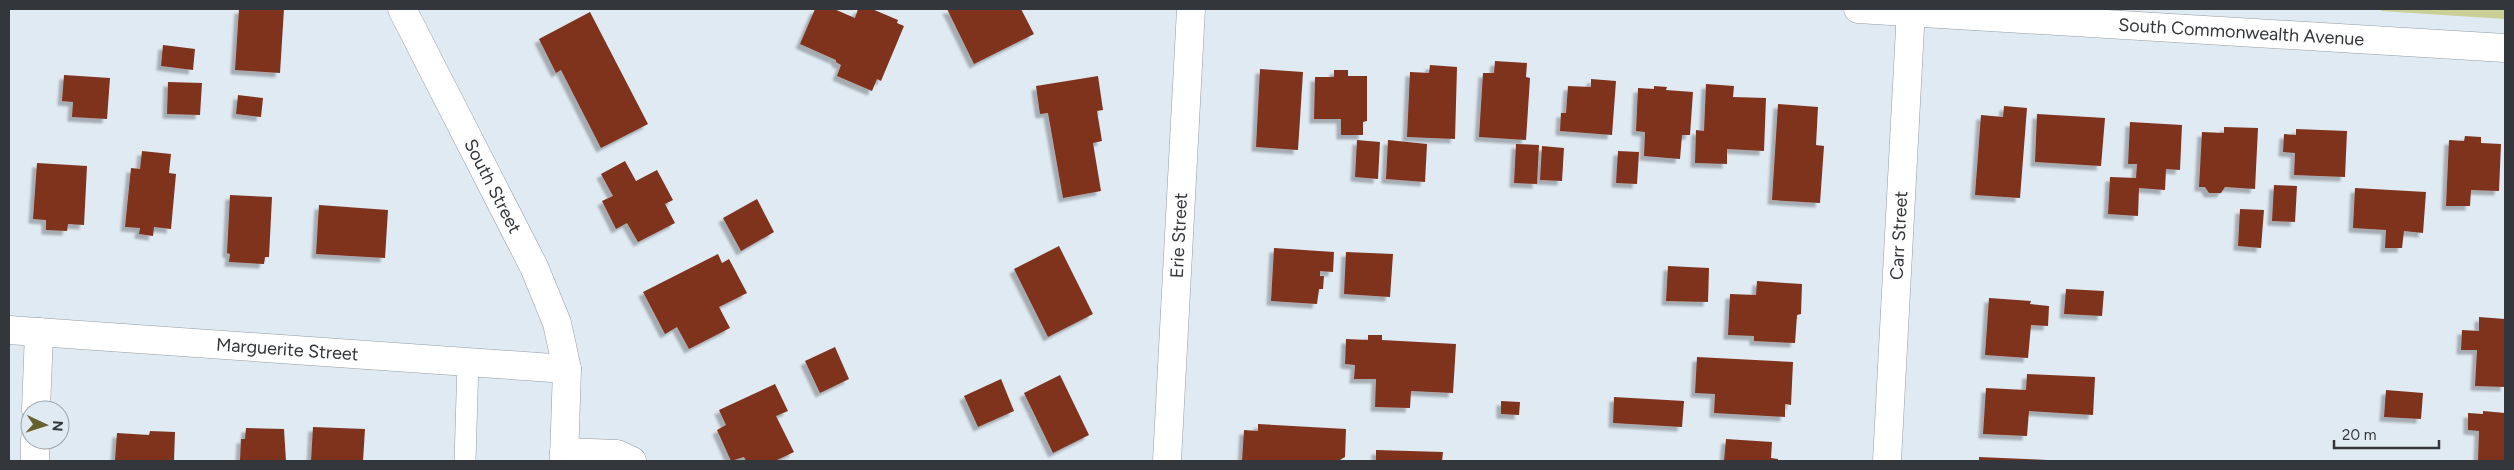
<svg xmlns="http://www.w3.org/2000/svg" width="2514" height="470" font-family="Figtree,sans-serif">
<defs>
<filter id="shadow"><feDropShadow dx="-4.5" dy="4.5" stdDeviation="1" flood-color="#0004"/></filter>
</defs>
<rect width="100%" height="100%" fill="#e0eaf3"/>
<path fill="#cacf96" d="M 2382,9 L 2505,9 L 2505,19 L 2381,11 Z"/>
<g fill="#7f321f" filter="url(#shadow)">
<path d="M 239,9 L 284,9 L 280,73 L 235,70 Z"/>
<path d="M 815,9 L 834,9 L 855,18 L 858,9 L 872,9 L 898,20 L 897,23 L 904,26 L 881,81 L 877,79 L 872,91 L 837,76 L 841,65 L 836,62 L 836,60 L 800,44 Z"/>
<path d="M 947,9 L 1021,9 L 1034,34 L 974,64 Z"/>
<path d="M 590,12 L 648,124 L 601,148 L 561,70 L 556,73 L 539,39 Z"/>
<path d="M 163,45 L 195,49 L 193,70 L 161,66 Z"/>
<path d="M 1495,61 L 1527,63 L 1526,77 L 1530,78 L 1526,140 L 1479,137 L 1483,73 L 1494,73 Z"/>
<path d="M 1430,65 L 1457,67 L 1455,139 L 1407,137 L 1410,72 L 1429,73 Z"/>
<path d="M 1260,69 L 1303,72 L 1298,150 L 1256,147 Z"/>
<path d="M 1334,70 L 1348,70 L 1348,76 L 1367,76 L 1367,121 L 1363,122 L 1363,135 L 1341,135 L 1341,119 L 1314,119 L 1315,77 L 1334,77 Z"/>
<path d="M 64,75 L 110,78 L 107,119 L 72,117 L 73,102 L 62,101 Z"/>
<path d="M 1098,76 L 1103,110 L 1097,111 L 1102,141 L 1093,143 L 1101,191 L 1063,198 L 1048,113 L 1040,114 L 1036,86 Z"/>
<path d="M 1591,79 L 1616,81 L 1612,135 L 1560,131 L 1561,113 L 1566,113 L 1568,86 L 1591,87 Z"/>
<path d="M 168,82 L 202,83 L 200,115 L 167,114 Z"/>
<path d="M 1706,84 L 1734,86 L 1733,97 L 1766,98 L 1764,151 L 1727,149 L 1727,164 L 1695,163 L 1696,130 L 1704,131 Z"/>
<path d="M 1654,86 L 1667,87 L 1666,90 L 1693,92 L 1690,135 L 1682,135 L 1680,159 L 1644,156 L 1645,132 L 1636,131 L 1638,88 L 1654,89 Z"/>
<path d="M 238,95 L 263,98 L 261,117 L 236,114 Z"/>
<path d="M 1778,104 L 1818,107 L 1816,145 L 1824,146 L 1820,203 L 1772,200 Z"/>
<path d="M 2004,106 L 2027,108 L 2020,198 L 1975,195 L 1981,115 L 2003,117 Z"/>
<path d="M 2037,114 L 2105,118 L 2101,166 L 2035,162 Z"/>
<path d="M 2130,122 L 2182,125 L 2180,170 L 2166,169 L 2165,190 L 2139,188 L 2138,216 L 2108,214 L 2110,177 L 2136,178 L 2137,164 L 2128,164 Z"/>
<path d="M 2224,127 L 2258,128 L 2255,189 L 2225,187 L 2221,193 L 2209,193 L 2205,187 L 2199,187 L 2202,132 L 2224,133 Z"/>
<path d="M 2296,129 L 2347,131 L 2345,177 L 2294,175 L 2295,153 L 2283,152 L 2284,134 L 2296,135 Z"/>
<path d="M 2465,136 L 2481,137 L 2481,143 L 2501,144 L 2499,191 L 2471,190 L 2470,206 L 2446,206 L 2449,140 L 2464,141 Z"/>
<path d="M 1357,140 L 1380,142 L 1378,179 L 1355,177 Z"/>
<path d="M 1388,140 L 1427,144 L 1425,182 L 1386,179 Z"/>
<path d="M 1516,144 L 1539,145 L 1537,184 L 1514,183 Z"/>
<path d="M 1542,146 L 1564,148 L 1562,181 L 1540,180 Z"/>
<path d="M 142,151 L 171,154 L 169,173 L 176,174 L 171,229 L 154,227 L 153,236 L 139,234 L 140,228 L 125,227 L 131,168 L 140,169 Z"/>
<path d="M 1618,151 L 1639,152 L 1637,184 L 1616,183 Z"/>
<path d="M 625,161 L 636,181 L 657,170 L 673,200 L 665,204 L 675,223 L 638,242 L 627,223 L 616,229 L 602,201 L 613,196 L 601,174 Z"/>
<path d="M 37,163 L 87,166 L 84,225 L 68,224 L 67,231 L 46,230 L 46,220 L 33,219 Z"/>
<path d="M 2274,185 L 2297,186 L 2295,222 L 2272,221 Z"/>
<path d="M 2355,188 L 2426,192 L 2423,233 L 2404,231 L 2402,248 L 2385,248 L 2386,230 L 2353,228 Z"/>
<path d="M 230,195 L 272,197 L 269,257 L 265,257 L 264,264 L 229,262 L 230,254 L 227,253 Z"/>
<path d="M 757,199 L 774,232 L 741,251 L 723,218 Z"/>
<path d="M 319,205 L 388,210 L 385,258 L 316,254 Z"/>
<path d="M 2240,209 L 2264,210 L 2261,248 L 2238,246 Z"/>
<path d="M 1059,246 L 1093,314 L 1048,337 L 1014,269 Z"/>
<path d="M 1274,248 L 1334,252 L 1333,272 L 1320,271 L 1320,276 L 1324,276 L 1323,289 L 1319,289 L 1317,304 L 1271,301 Z"/>
<path d="M 1346,252 L 1393,254 L 1390,297 L 1344,294 Z"/>
<path d="M 718,254 L 722,263 L 729,259 L 747,293 L 719,307 L 730,328 L 689,349 L 677,327 L 665,334 L 643,292 Z"/>
<path d="M 1668,266 L 1709,268 L 1708,302 L 1666,301 Z"/>
<path d="M 1757,281 L 1802,284 L 1801,314 L 1797,315 L 1795,343 L 1754,341 L 1754,336 L 1728,335 L 1730,294 L 1756,295 Z"/>
<path d="M 2066,289 L 2104,291 L 2102,316 L 2064,314 Z"/>
<path d="M 1989,298 L 2031,301 L 2030,304 L 2049,306 L 2048,326 L 2031,325 L 2028,358 L 1985,355 Z"/>
<path d="M 2479,317 L 2505,319 L 2505,387 L 2475,386 L 2477,350 L 2461,350 L 2462,330 L 2479,331 Z"/>
<path d="M 1368,335 L 1382,335 L 1382,340 L 1456,344 L 1453,393 L 1411,391 L 1410,408 L 1375,407 L 1376,379 L 1354,379 L 1355,365 L 1345,364 L 1346,339 L 1368,340 Z"/>
<path d="M 835,347 L 849,379 L 820,393 L 805,361 Z"/>
<path d="M 1697,357 L 1793,362 L 1791,405 L 1785,404 L 1785,417 L 1714,413 L 1715,394 L 1695,393 Z"/>
<path d="M 2027,374 L 2095,377 L 2093,415 L 2029,411 L 2027,436 L 1983,434 L 1986,388 L 2026,390 Z"/>
<path d="M 1060,375 L 1089,435 L 1053,453 L 1024,393 Z"/>
<path d="M 1001,379 L 1014,411 L 978,427 L 964,396 Z"/>
<path d="M 775,384 L 788,411 L 776,416 L 794,452 L 775,461 L 746,461 L 744,457 L 731,461 L 717,430 L 726,425 L 719,410 Z"/>
<path d="M 2386,390 L 2423,393 L 2421,419 L 2384,417 Z"/>
<path d="M 1614,397 L 1684,401 L 1682,427 L 1613,423 Z"/>
<path d="M 1501,401 L 1520,402 L 1519,415 L 1501,414 Z"/>
<path d="M 2483,411 L 2505,413 L 2505,461 L 2478,461 L 2479,431 L 2468,430 L 2468,413 L 2483,414 Z"/>
<path d="M 1258,424 L 1346,429 L 1345,457 L 1338,461 L 1242,461 L 1244,430 L 1258,431 Z"/>
<path d="M 313,427 L 365,429 L 363,461 L 311,461 Z"/>
<path d="M 246,428 L 284,429 L 286,461 L 240,461 L 241,439 L 245,439 Z"/>
<path d="M 150,431 L 175,432 L 174,461 L 115,460 L 117,433 L 149,435 Z"/>
<path d="M 1726,439 L 1772,442 L 1771,458 L 1778,459 L 1778,461 L 1724,461 Z"/>
<path d="M 1376,450 L 1443,452 L 1442,461 L 1376,461 Z"/>
<path d="M 1979,457 L 2048,460 L 2048,461 L 1979,461 Z"/>
</g>
<g fill="none" stroke-linecap="round" stroke-linejoin="round">
<defs>
<path id="service" d="M 465,461 L 468,362"/>
<g id="minor">
<path id="s1" d="M 402,9 L 534,267 L 557,323 L 567,369 L 564,461"/>
<path id="s2" d="M 1858,9 L 2505,48"/>
<path id="s3" d="M 9,330 L 567,369"/>
<path d="M 36,410 L 39,332"/>
<path d="M 564,452 L 617,454 L 632,461"/>
<path d="M 35,461 L 35,440"/>
<path id="s4" d="M 1167,461 L 1191,9"/>
<path id="s5" d="M 1887,461 L 1911,9"/>
</g>
</defs>
<use href="#service" stroke="#939ca4" stroke-width="22"/>
<use href="#minor" stroke="#939ca4" stroke-width="29"/>
<use href="#service" stroke="#fff" stroke-width="21"/>
<use href="#minor" stroke="#fff" stroke-width="28"/>
</g>
<g text-anchor="middle" stroke-width="5" stroke-linejoin="round" paint-order="stroke">
<g font-size="18" fill="#33363a" stroke="#e0eaf3">
<text dy="6" stroke="none"><textPath href="#s2" startOffset="384">South Commonwealth Avenue</textPath></text>
<text dy="6" stroke="none"><textPath href="#s1" startOffset="199">South Street</textPath></text>
<text dy="6" stroke="none"><textPath href="#s4" startOffset="226">Erie Street</textPath></text>
<text dy="6" stroke="none"><textPath href="#s5" startOffset="226">Carr Street</textPath></text>
<text dy="6" stroke="none"><textPath href="#s3" startOffset="279">Marguerite Street</textPath></text>
</g>
</g>
<rect width="2514" height="470" fill="none" stroke="#33363a" stroke-width="20"/>
<g transform="translate(45 425) rotate(94)"><circle r="24" fill="#e0eaf3" stroke="#9ba2a9"/>
<path d="M0-4L9 19L0 12L-9 19Z" fill="#66602d"/>
<text y="-8" font-size="14" font-weight="bold" text-anchor="middle" fill="#33363a">N</text>
</g>
<path d="M2334 440v8h105v-8" fill="none" stroke="#33363a" stroke-width="2.5"/>
<text x="2342" y="440" font-size="15" fill="#33363a" stroke="#e0eaf3" stroke-width="4" paint-order="stroke">20 m</text>
</svg>
